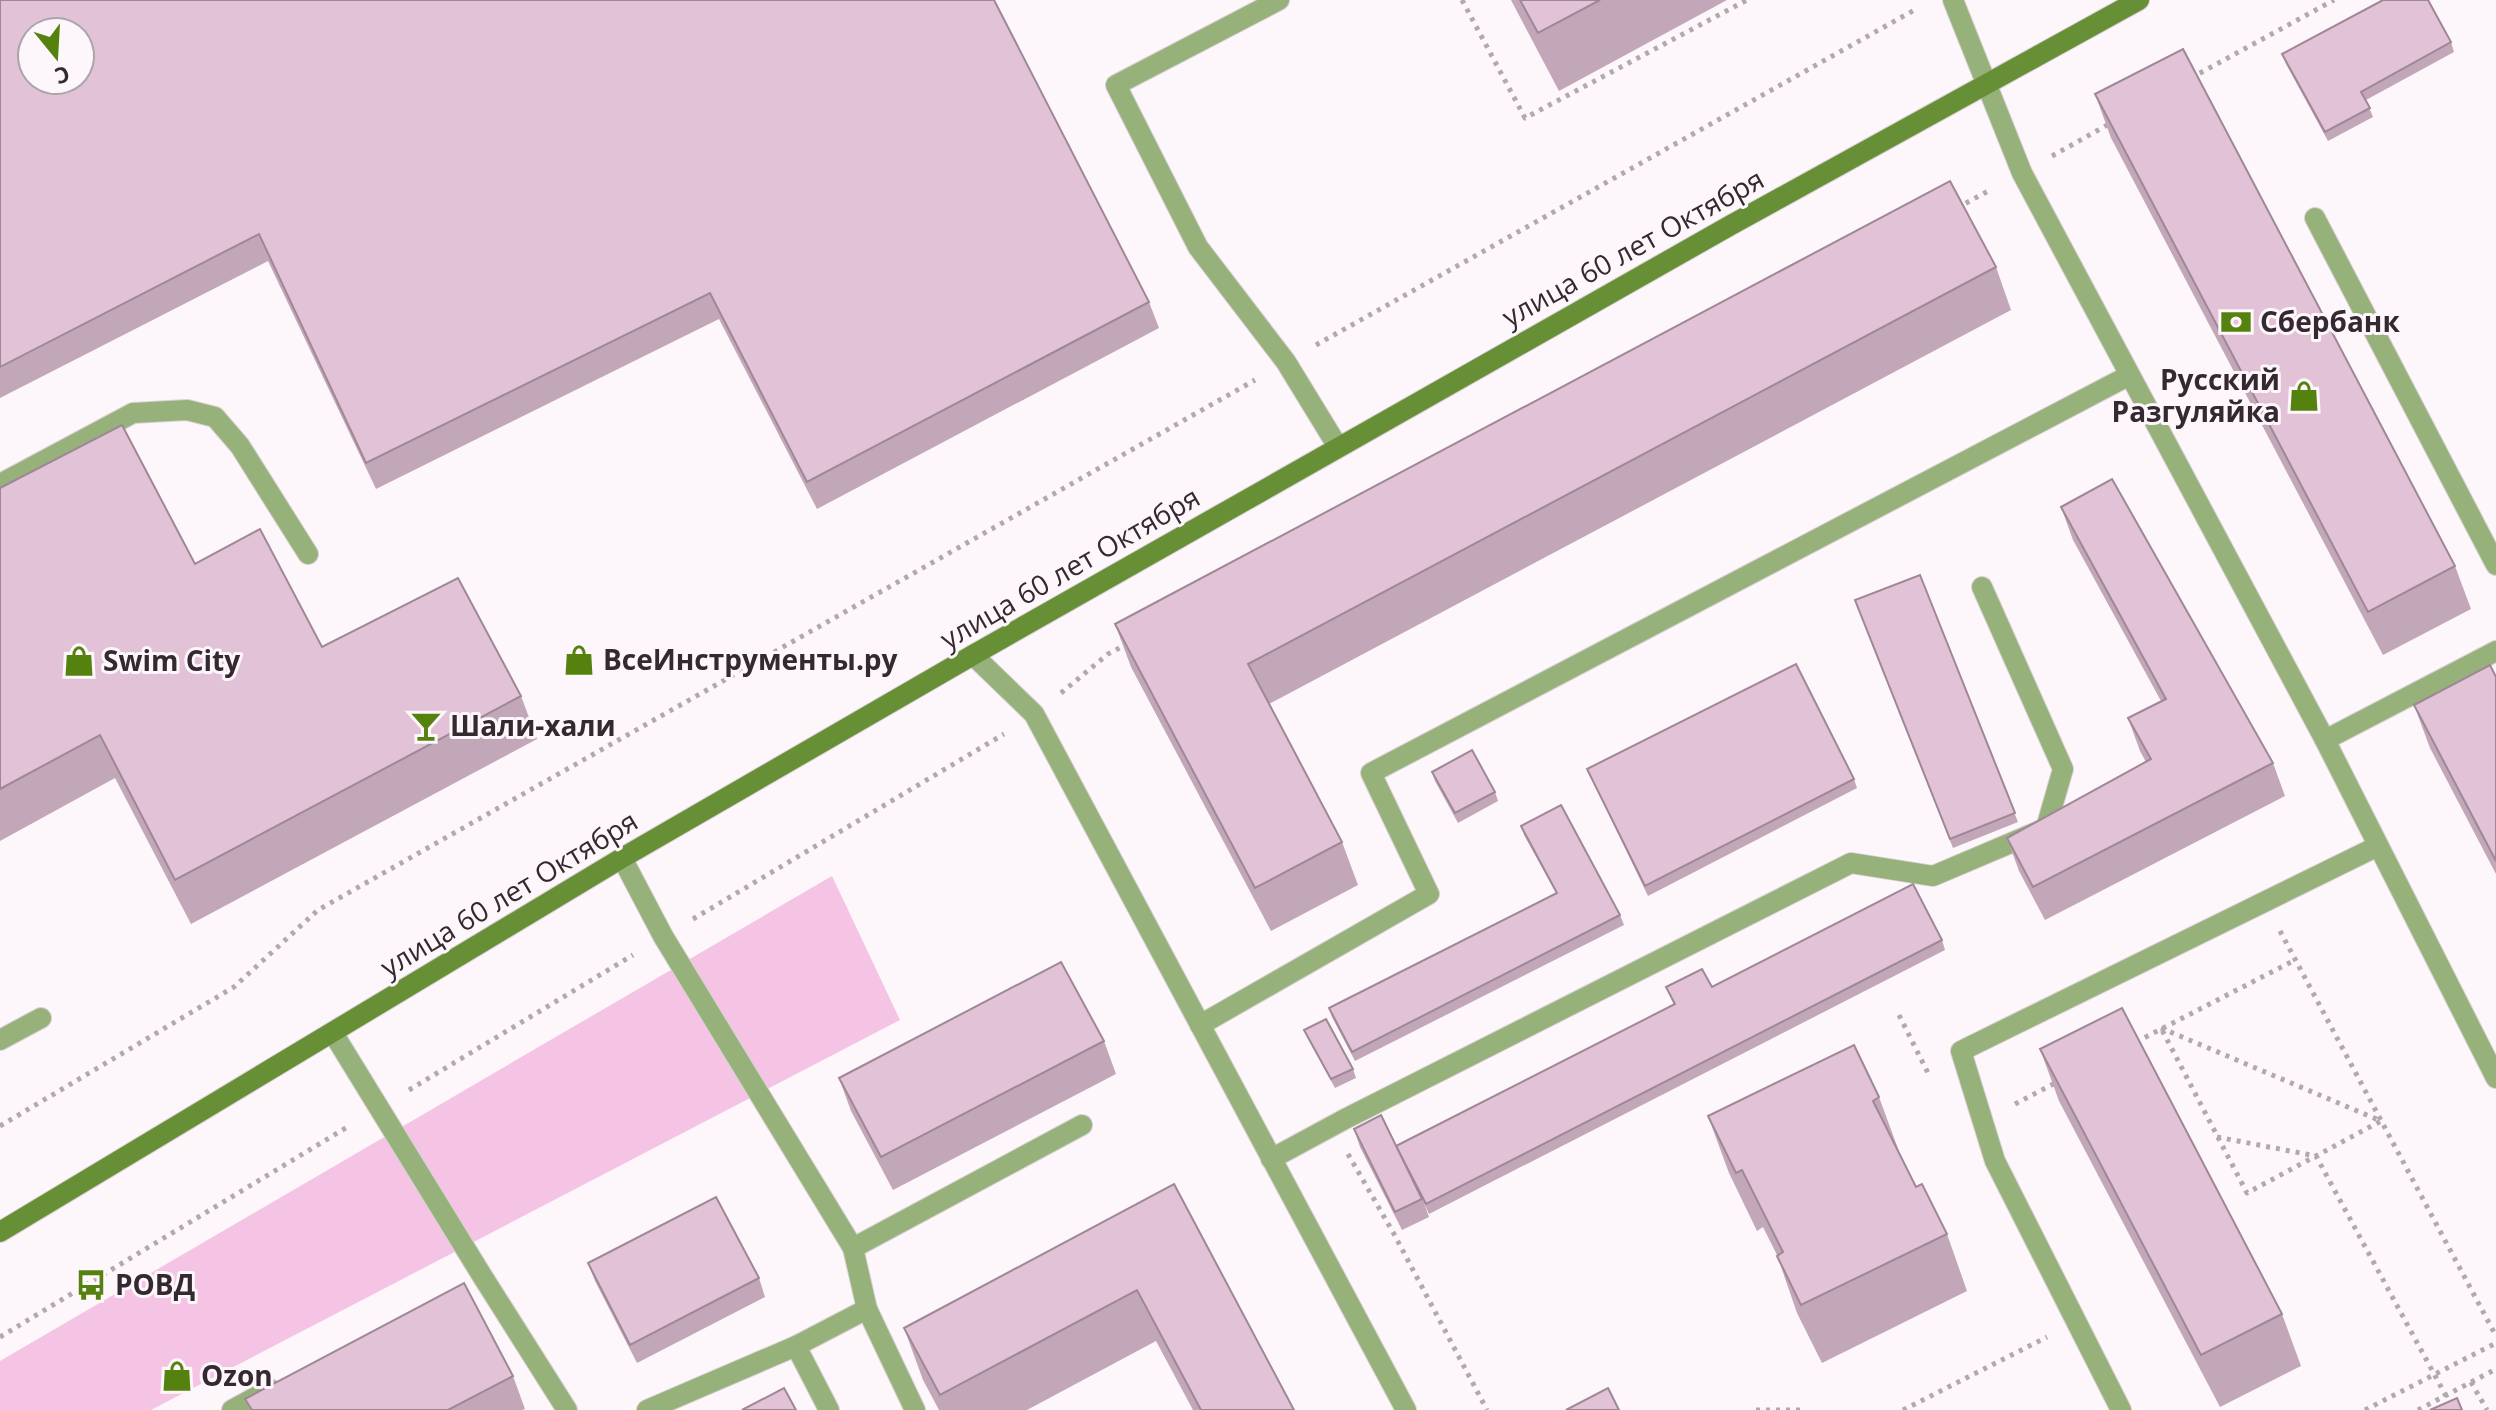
<svg xmlns="http://www.w3.org/2000/svg" width="2496" height="1410" font-family="'Open Sans',sans-serif">
<rect width="100%" height="100%" fill="#fdf6fa"/>
<path fill="#f5c3e3" d="M 832,876 L 900,1020 L 151,1410 L 0,1410 L 0,1361 Z"/>
<g fill="none" stroke-linecap="round" stroke-linejoin="round">
<defs>
<g id="service">
<path d="M 1279,0 L 1116,85 L 1198,247 L 1286,362 L 1338,447"/>
<path d="M 2315,218 L 2496,565"/>
<path d="M 0,484 L 133,413 L 187,410 L 215,417 L 240,446 L 308,554"/>
<path d="M 2325,740 L 2496,651"/>
<path d="M 622,858 L 663,936 L 853,1248 L 867,1309 L 915,1410"/>
<path d="M 1200,1025 L 1429,894 L 1371,773 L 2128,376"/>
<path d="M 333,1033 L 481,1274 L 567,1410"/>
<path d="M 0,1040 L 41,1018"/>
<path d="M 1271,1159 L 1345,1119 L 1851,863 L 1933,876 L 2046,828 L 2063,769 L 1982,587"/>
<path d="M 853,1248 L 1082,1125"/>
<path d="M 796,1346 L 829,1410"/>
<path d="M 232,1410 L 270,1389"/>
<path d="M 647,1410 L 796,1346 L 867,1309"/>
<path d="M 2121,1410 L 1995,1161 L 1961,1051 L 2378,846"/>
</g>
<g id="minor">
<path d="M 1953,0 L 2022,173 L 2325,740 L 2496,1078"/>
<path d="M 973,655 L 1034,714 L 1406,1410"/>
</g>
<path id="secondary" d="M 0,1232 L 622,858 L 973,655 L 1731,225 L 2139,0"/>
</defs>
<use href="#service" stroke="#d9d1d6" stroke-width="22"/>
<use href="#minor" stroke="#d9d1d6" stroke-width="22"/>
<use href="#secondary" stroke="#d9d1d6" stroke-width="22"/>
<g stroke="#b2a9ae" stroke-width="5" stroke-dasharray="4 6" stroke-linecap="butt">
<path d="M 1462,0 L 1525,118 L 1747,0"/>
<path d="M 2191,78 L 2334,0"/>
<path d="M 2052,156 L 2109,124"/>
<path d="M 1957,208 L 1990,190"/>
<path d="M 1316,345 L 1918,8"/>
<path d="M 1061,693 L 1108,654 L 1127,644"/>
<path d="M 693,919 L 1004,734"/>
<path d="M 2280,931 L 2496,1336"/>
<path d="M 1899,1015 L 1928,1073"/>
<path d="M 2161,1028 L 2381,1121 L 2247,1193 Z"/>
<path d="M 2136,1042 L 2295,960"/>
<path d="M 409,1090 L 633,955"/>
<path d="M 2015,1104 L 2059,1081"/>
<path d="M 0,1126 L 234,987 L 318,910 L 1255,380"/>
<path d="M 2217,1137 L 2316,1156 L 2446,1396"/>
<path d="M 1348,1154 L 1394,1234 L 1487,1410"/>
<path d="M 0,1337 L 349,1126"/>
<path d="M 2471,1382 L 2487,1410"/>
<path d="M 1756,1410 L 1806,1410"/>
<path d="M 1903,1410 L 2047,1337"/>
<path d="M 2365,1410 L 2496,1343"/>
<path d="M 2418,1410 L 2496,1369"/>
</g>
<use href="#service" stroke="#96b27a" stroke-width="20"/>
<use href="#minor" stroke="#96b27a" stroke-width="20"/>
<use href="#secondary" stroke="#668f36" stroke-width="20"/>
</g>
<g fill="#c2a7b8">
<path d="M 0,0 L 1149,302 L 1159,328 L 817,509 L 719,319 L 376,489 L 268,261 L 0,398 Z"/>
<path d="M 1511,0 L 1727,0 L 1559,91 Z"/>
<path d="M 2451,42 L 2454,52 L 2366,100 L 2373,117 L 2328,141 L 2286,64 L 2282,54 Z"/>
<path d="M 2095,94 L 2455,566 L 2471,609 L 2383,655 L 2111,138 Z"/>
<path d="M 1996,267 L 2011,310 L 1269,704 L 1342,842 L 1358,885 L 1271,931 L 1131,667 L 1115,624 Z"/>
<path d="M 0,488 L 195,564 L 322,647 L 521,696 L 537,739 L 191,924 L 115,778 L 0,841 Z"/>
<path d="M 2061,507 L 2273,763 L 2285,796 L 2045,920 L 2019,871 L 2007,838 L 2146,762 L 2140,751 L 2128,718 L 2161,701 L 2073,540 Z"/>
<path d="M 1920,575 L 2018,822 L 1953,848 L 1855,600 Z"/>
<path d="M 2496,677 L 2496,874 L 2430,748 L 2414,705 Z"/>
<path d="M 1587,769 L 1854,779 L 1857,788 L 1648,896 Z"/>
<path d="M 1432,772 L 1495,792 L 1498,801 L 1458,823 L 1435,781 Z"/>
<path d="M 1521,826 L 1620,915 L 1624,925 L 1355,1061 L 1332,1017 L 1329,1008 L 1556,893 L 1524,835 Z"/>
<path d="M 1942,940 L 1945,950 L 1429,1214 L 1424,1203 L 1429,1217 L 1402,1230 L 1360,1147 L 1354,1129 L 1396,1146 L 1674,1005 L 1666,987 L 1712,987 Z"/>
<path d="M 1304,1030 L 1353,1069 L 1356,1078 L 1335,1088 L 1308,1039 Z"/>
<path d="M 1104,1041 L 1116,1074 L 893,1190 L 851,1111 L 839,1078 Z"/>
<path d="M 2040,1049 L 2282,1314 L 2301,1366 L 2220,1407 L 2059,1101 Z"/>
<path d="M 1879,1097 L 1900,1154 L 1916,1187 L 1947,1234 L 1967,1291 L 1822,1363 L 1797,1313 L 1777,1255 L 1763,1227 L 1757,1231 L 1729,1173 L 1708,1116 Z"/>
<path d="M 1174,1184 L 1294,1410 L 1193,1410 L 1156,1341 L 1027,1410 L 939,1410 L 923,1380 L 904,1328 Z"/>
<path d="M 588,1263 L 759,1278 L 765,1297 L 637,1363 L 595,1281 Z"/>
<path d="M 513,1376 L 525,1409 L 522,1410 L 250,1410 L 245,1399 Z"/>
</g>
<g fill="#e2c2d6" stroke="#9e8896" stroke-width="2" fill-rule="evenodd">
<path d="M 0,0 L 994,0 L 1149,302 L 807,482 L 710,293 L 366,463 L 259,234 L 0,367 ZM 32,32 L 80,32 L 80,80 L 32,80 Z"/>
<path d="M 1520,0 L 1600,0 L 1538,33 Z"/>
<path d="M 2383,0 L 2428,0 L 2451,42 L 2361,92 L 2370,108 L 2325,132 L 2282,54 Z"/>
<path d="M 2183,49 L 2455,566 L 2368,612 L 2095,94 Z"/>
<path d="M 1950,181 L 1996,267 L 1248,664 L 1342,842 L 1255,888 L 1115,624 Z"/>
<path d="M 122,425 L 195,564 L 260,529 L 322,647 L 458,578 L 521,696 L 175,880 L 100,735 L 0,789 L 0,488 Z"/>
<path d="M 2112,479 L 2273,763 L 2033,887 L 2007,838 L 2151,759 L 2128,718 L 2166,699 L 2061,507 Z"/>
<path d="M 1920,575 L 2015,813 L 1950,839 L 1855,600 Z"/>
<path d="M 1796,664 L 1854,779 L 1645,886 L 1587,769 Z"/>
<path d="M 2490,665 L 2496,677 L 2496,861 L 2414,705 Z"/>
<path d="M 1472,750 L 1495,792 L 1455,813 L 1432,772 Z"/>
<path d="M 1561,805 L 1620,915 L 1352,1052 L 1329,1008 L 1557,893 L 1521,826 Z"/>
<path d="M 1913,884 L 1942,940 L 1426,1204 L 1396,1146 L 1675,1004 L 1666,987 L 1702,969 L 1712,987 Z"/>
<path d="M 1061,962 L 1104,1041 L 881,1157 L 839,1078 Z"/>
<path d="M 2122,1008 L 2282,1314 L 2201,1355 L 2040,1049 Z"/>
<path d="M 1326,1019 L 1353,1069 L 1331,1079 L 1304,1030 Z"/>
<path d="M 1854,1045 L 1879,1097 L 1873,1101 L 1916,1187 L 1922,1184 L 1947,1234 L 1801,1305 L 1777,1256 L 1783,1252 L 1742,1170 L 1736,1173 L 1708,1116 Z"/>
<path d="M 1381,1115 L 1422,1199 L 1395,1212 L 1354,1129 Z"/>
<path d="M 1174,1184 L 1294,1410 L 1201,1410 L 1137,1290 L 940,1395 L 904,1328 Z"/>
<path d="M 716,1197 L 759,1278 L 630,1345 L 588,1263 Z"/>
<path d="M 464,1283 L 513,1376 L 448,1410 L 252,1410 L 245,1399 Z"/>
<path d="M 784,1388 L 796,1410 L 742,1410 Z"/>
<path d="M 1608,1388 L 1619,1410 L 1566,1410 Z"/>
<path d="M 2457,1398 L 2462,1410 L 2430,1410 Z"/>
</g>
<defs>
<symbol id="bank-bare" viewBox="-9 -9 18 18"><path d="M-6-4H6V4H-6ZM0-2.3a2.3 2.3 0 1 0 0 4.6a2.3 2.3 0 1 0 0-4.6Z" fill="#55820e" stroke="#fdf6fa" stroke-width="2.5" paint-order="stroke"/></symbol>
<symbol id="shop-bare" viewBox="-9 -9 18 18"><path d="M-5-2.5h2.3a2.7 3.5 0 0 1 5.4 0H5L5.5 6h-11ZM-1.5-2.5h3a1.5 2.3 0 0 0-3 0Z" fill="#55820e" stroke="#fdf6fa" stroke-width="2.5" paint-order="stroke"/></symbol>
<symbol id="bar-bare" viewBox="-9 -9 18 18"><path d="M-6-5H6L.8 .8V4.5H3.5V6h-7V4.5H-.8V.8Z" fill="#55820e" stroke="#fdf6fa" stroke-width="2.5" paint-order="stroke"/></symbol>
<symbol id="bus-bare" viewBox="-9 -9 18 18"><path d="M-5-6H5V4H4V6H2V4H-2V6H-4V4H-5ZM-3.5-4V0h7V-4ZM-3.5 1.2v1.5H-2V1.2ZM2 1.2v1.5H3.5V1.2Z" fill="#55820e" stroke="#fdf6fa" stroke-width="2.5" paint-order="stroke"/></symbol>
</defs>
<g fill-rule="evenodd">
<use href="#bank-bare" x="2214" y="300" width="44" height="44"/>
<use href="#shop-bare" x="2282" y="374" width="44" height="44"/>
<use href="#shop-bare" x="557" y="638" width="44" height="44"/>
<use href="#shop-bare" x="57" y="639" width="44" height="44"/>
<use href="#bar-bare" x="404" y="704" width="44" height="44"/>
<use href="#bus-bare" x="69" y="1263" width="44" height="44"/>
<use href="#shop-bare" x="155" y="1354" width="44" height="44"/>
</g>
<g text-anchor="middle" stroke-width="6" stroke-linejoin="round" paint-order="stroke">
<g font-size="28" fill="#352931" stroke="#fdf6fa">
<text transform="translate(1633 248) rotate(-29)" y="10">улица 60 лет Октября</text>
<text transform="translate(1070 568) rotate(-30)" y="10">улица 60 лет Октября</text>
<text transform="translate(509 894) rotate(-31)" y="10">улица 60 лет Октября</text>
</g>
<g font-size="28" font-weight="bold" fill="#352931" stroke="#fdf6fa" text-anchor="start">
<text x="2260" y="332">Сбербанк</text>
<text x="2280" y="390" text-anchor="end">Русский<tspan x="2280" dy="32">Разгуляйка</tspan></text>
<text x="603" y="670">ВсеИнструменты.ру</text>
<text x="103" y="671">Swim City</text>
<text x="450" y="736">Шали-хали</text>
<text x="115" y="1295">РОВД</text>
<text x="201" y="1386">Ozon</text>
</g>
</g>
<g transform="translate(56 56) rotate(162)"><circle r="38" fill="#fdf6fa" stroke="#ada4aa" stroke-width="2"/>
<path d="M0-6L14 30L0 20L-14 30Z" fill="#55820e"/>
<text y="-12" font-size="22" font-weight="bold" text-anchor="middle" fill="#352931">С</text>
</g>
</svg>
